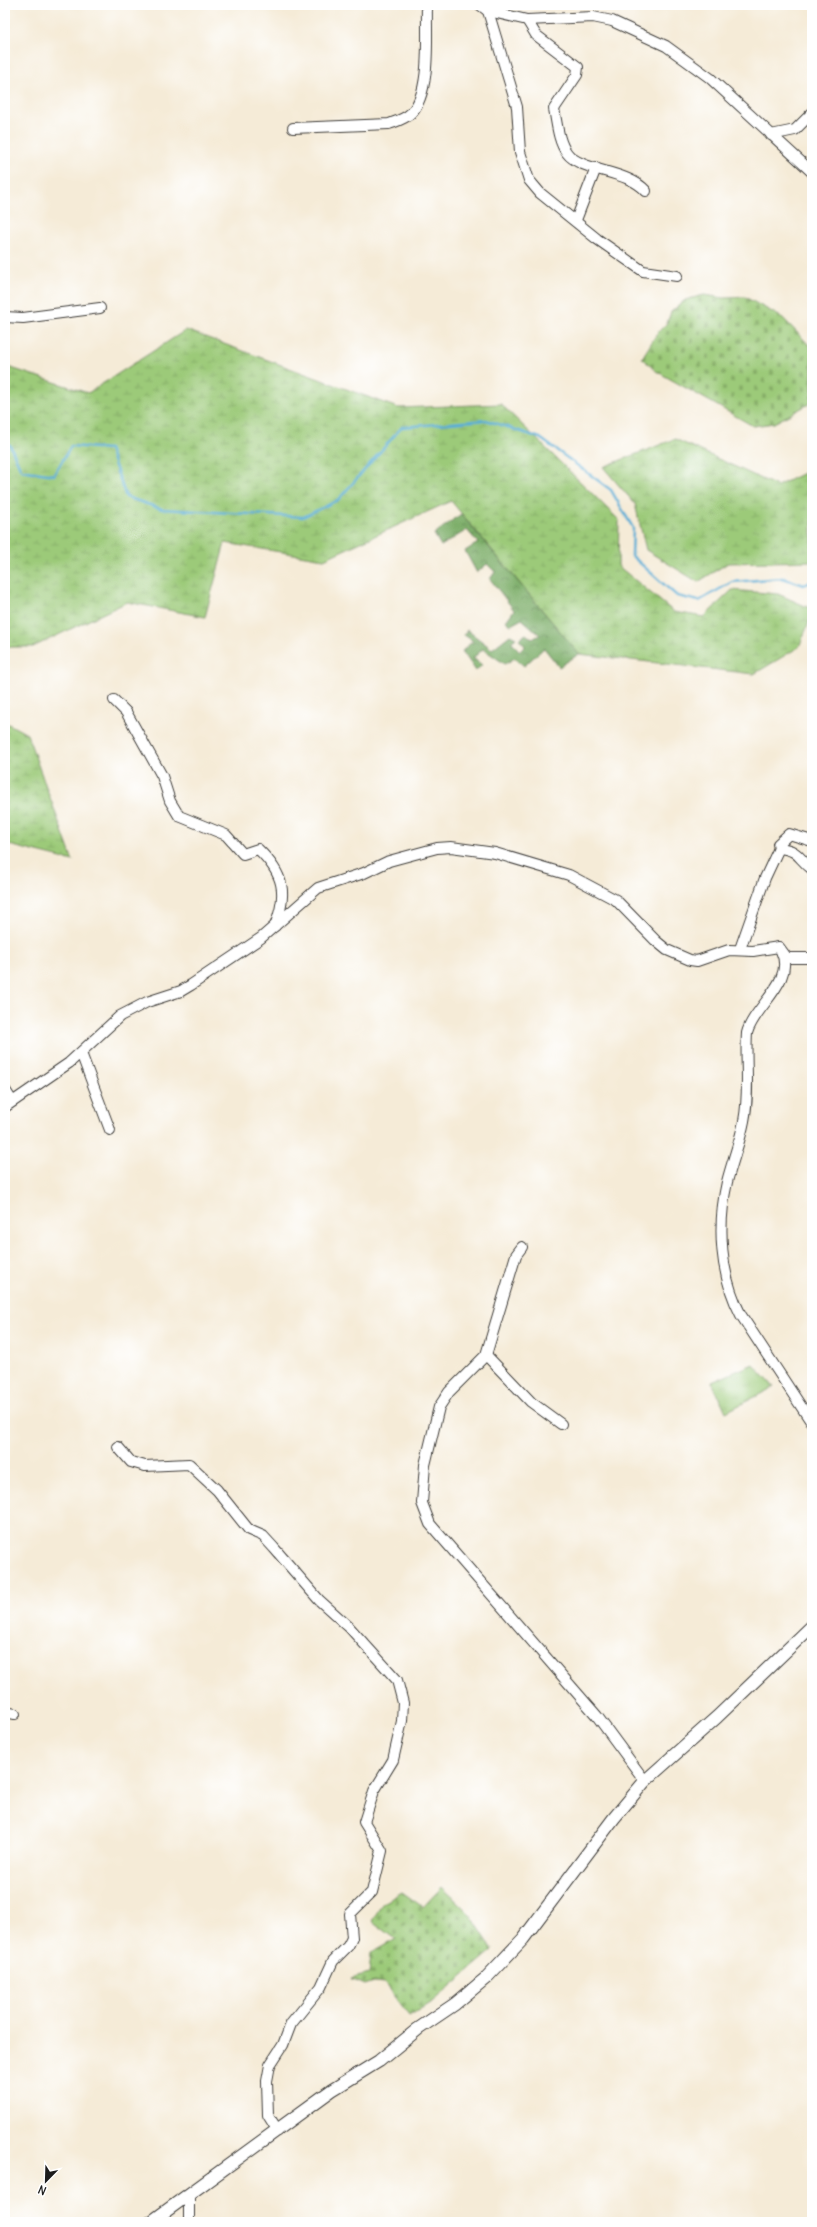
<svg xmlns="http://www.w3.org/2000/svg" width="817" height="2227" font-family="Delius,sans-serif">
<defs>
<pattern id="grass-tufts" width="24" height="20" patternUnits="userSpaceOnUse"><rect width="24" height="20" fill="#9cca79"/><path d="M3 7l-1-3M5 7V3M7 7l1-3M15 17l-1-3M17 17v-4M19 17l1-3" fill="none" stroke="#86ad68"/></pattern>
<pattern id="forest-crowns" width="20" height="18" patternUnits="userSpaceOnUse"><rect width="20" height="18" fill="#7dae69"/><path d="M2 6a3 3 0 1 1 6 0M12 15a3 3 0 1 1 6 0" fill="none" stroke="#668d56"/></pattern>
<pattern id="wetland-marsh" width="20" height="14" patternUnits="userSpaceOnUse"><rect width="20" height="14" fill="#9cca79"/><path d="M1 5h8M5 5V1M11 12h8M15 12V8" fill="none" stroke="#86ad68"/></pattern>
<pattern id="cemetery-stones" width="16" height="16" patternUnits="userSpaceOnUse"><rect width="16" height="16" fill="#9cca79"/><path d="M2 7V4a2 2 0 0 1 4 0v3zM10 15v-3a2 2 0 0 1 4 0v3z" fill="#86ad68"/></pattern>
</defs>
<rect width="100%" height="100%" fill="#fff"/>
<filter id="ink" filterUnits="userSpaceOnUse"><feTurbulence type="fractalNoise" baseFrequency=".025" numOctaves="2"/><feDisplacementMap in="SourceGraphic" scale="8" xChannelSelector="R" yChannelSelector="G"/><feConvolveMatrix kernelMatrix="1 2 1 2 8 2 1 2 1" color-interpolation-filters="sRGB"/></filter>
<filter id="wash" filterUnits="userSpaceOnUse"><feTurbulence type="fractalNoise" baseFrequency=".012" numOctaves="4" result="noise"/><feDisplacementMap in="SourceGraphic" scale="16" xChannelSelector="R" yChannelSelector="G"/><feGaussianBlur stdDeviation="0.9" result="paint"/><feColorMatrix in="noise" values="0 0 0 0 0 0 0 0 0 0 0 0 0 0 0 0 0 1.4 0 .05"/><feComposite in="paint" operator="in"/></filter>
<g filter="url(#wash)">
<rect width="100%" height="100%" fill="#f5ebd7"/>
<path fill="url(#grass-tufts)" stroke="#5c734a" d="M 753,1364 L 774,1387 L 726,1412 L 712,1382 Z"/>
<path fill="url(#forest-crowns)" stroke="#4c6542" d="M 461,514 L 579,654 L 559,667 L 544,648 L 524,666 L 515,658 L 505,664 L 483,649 L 473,658 L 482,665 L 476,671 L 462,651 L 473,641 L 464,635 L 467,630 L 492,649 L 510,635 L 516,638 L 511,642 L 520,651 L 525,646 L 519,639 L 526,634 L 532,639 L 540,635 L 522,619 L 511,625 L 506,621 L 514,610 L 490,579 L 495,572 L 487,564 L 477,573 L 465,551 L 478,543 L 467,530 L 441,546 L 434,534 Z"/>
<g fill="url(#wetland-marsh)" stroke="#5c734a">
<path d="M 186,330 L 398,408 L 501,404 L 619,520 L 618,566 L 674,612 L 704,617 L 732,590 L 778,594 L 812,609 L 812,615 L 799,647 L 754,674 L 579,654 L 451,501 L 324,559 L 225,543 L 205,617 L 127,602 L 33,647 L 5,647 L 5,366 L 88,393 Z"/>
<path d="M 675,439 L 777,486 L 812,469 L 812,561 L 728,563 L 698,582 L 646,550 L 635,504 L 603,467 Z"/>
<path d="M 5,722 L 27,734 L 73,861 L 5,844 Z"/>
</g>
<g fill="url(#cemetery-stones)" stroke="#5c734a">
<path d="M 704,295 L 724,298 L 745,297 L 783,318 L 812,348 L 812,400 L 809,404 L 774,423 L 753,426 L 656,371 L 642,358 L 658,332 L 667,323 L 671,312 L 685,300 Z"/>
<path d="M 442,1887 L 470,1914 L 493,1950 L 433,2001 L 409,2016 L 384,1983 L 374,1982 L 365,1985 L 351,1979 L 369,1974 L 371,1953 L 396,1939 L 372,1921 L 382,1904 L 402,1892 L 423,1907 Z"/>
</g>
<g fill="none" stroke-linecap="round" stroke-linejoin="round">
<path stroke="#5aaed6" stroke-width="2.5" d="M 5,444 L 10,445 L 21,470 L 54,475 L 71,446 L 109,449 L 126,497 L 162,509 L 303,517 L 338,500 L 402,427 L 486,420 L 540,438 L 611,490 L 633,528 L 632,556 L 677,596 L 699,601 L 732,582 L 783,578 L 804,585 L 812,581"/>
</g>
</g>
<g filter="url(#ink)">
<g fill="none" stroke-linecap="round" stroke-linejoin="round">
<defs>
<g id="minor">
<path d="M 480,5 L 488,11 L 527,20 L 593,17 L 612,21 L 666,46 L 710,78 L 812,172"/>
<path d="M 488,11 L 517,107 L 520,152 L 529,180 L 540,193 L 597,239 L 643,271 L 677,276"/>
<path d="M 527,20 L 536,35 L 578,67 L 577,75 L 554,109 C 557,123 558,141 567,153 C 581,172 628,170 646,191"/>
<path d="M 293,128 L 389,124 C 397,121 405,119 411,113 C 432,92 426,33 427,5"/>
<path d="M 771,135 L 795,130 L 812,113"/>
<path d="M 576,220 L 596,168"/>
<path d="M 5,317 L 23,318 L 100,308"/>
<path d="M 114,700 L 126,712 L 134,726 L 162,776 L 170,801 L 179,816 L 226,835 L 243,854 L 258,849 C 284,874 288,893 275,926"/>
<path d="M 812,841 L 789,834 L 778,844 L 779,848 C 800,850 798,859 812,869"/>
<path d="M 740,949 L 765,878 L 779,848"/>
<path d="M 781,951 C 796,981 754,1006 747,1033 C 745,1062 750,1091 744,1121 C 740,1142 732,1162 727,1182 C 717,1226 720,1275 741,1315 L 812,1423"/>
<path d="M 81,1053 L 110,1130"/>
<path d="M 5,1090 L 12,1101"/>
<path d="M 5,1107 L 69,1063 L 120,1016 L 147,1002 L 181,991 L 191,985 L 261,938 L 318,888 L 364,873 L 389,861 L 437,848 L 451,847 L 495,853 L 569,875 L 616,900 L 656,941 L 667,950 L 690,960 L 697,961 L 729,950 L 753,951 L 779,947 L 787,958 L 812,958"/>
<path d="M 522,1247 L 516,1255 L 486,1355 L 449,1392 L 439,1407 L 425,1465 L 422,1503 L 430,1524 L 597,1716 L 645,1781"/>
<path d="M 486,1355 L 531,1402 L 561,1424"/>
<path d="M 118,1447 L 131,1462 L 145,1466 L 189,1464 L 217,1490 L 249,1530 L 263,1536 L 274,1548 L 319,1600 L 349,1627 L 397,1680 L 403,1703 L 402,1721 L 393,1760 L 374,1791 L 364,1822 L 382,1851 L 372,1892 L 350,1914 L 352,1938 L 348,1946 L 333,1961 L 321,1987 L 291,2024 L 283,2045 L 270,2065 L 267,2081 L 268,2115 L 278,2131"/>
<path d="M 5,1712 L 15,1714"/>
<path d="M 189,2222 L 189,2196"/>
</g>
<path id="major" d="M 151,2222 L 332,2090 L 379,2061 L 418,2029 L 455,2004 L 486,1978 L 523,1939 L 614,1818 L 645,1781 L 717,1717 L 812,1626"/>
</defs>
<use href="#minor" stroke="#3d3b38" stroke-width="12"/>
<use href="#major" stroke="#3d3b38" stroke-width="14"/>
<use href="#minor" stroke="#fff" stroke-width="10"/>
<use href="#major" stroke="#fff" stroke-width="12"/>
</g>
</g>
<rect width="817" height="2227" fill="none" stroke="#fff" stroke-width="20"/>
<g transform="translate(46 2181) rotate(203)" stroke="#ffffff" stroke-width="3" paint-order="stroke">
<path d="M0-3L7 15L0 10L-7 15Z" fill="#1c1c1c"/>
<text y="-6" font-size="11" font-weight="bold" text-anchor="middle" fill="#1c1c1c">N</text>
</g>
</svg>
